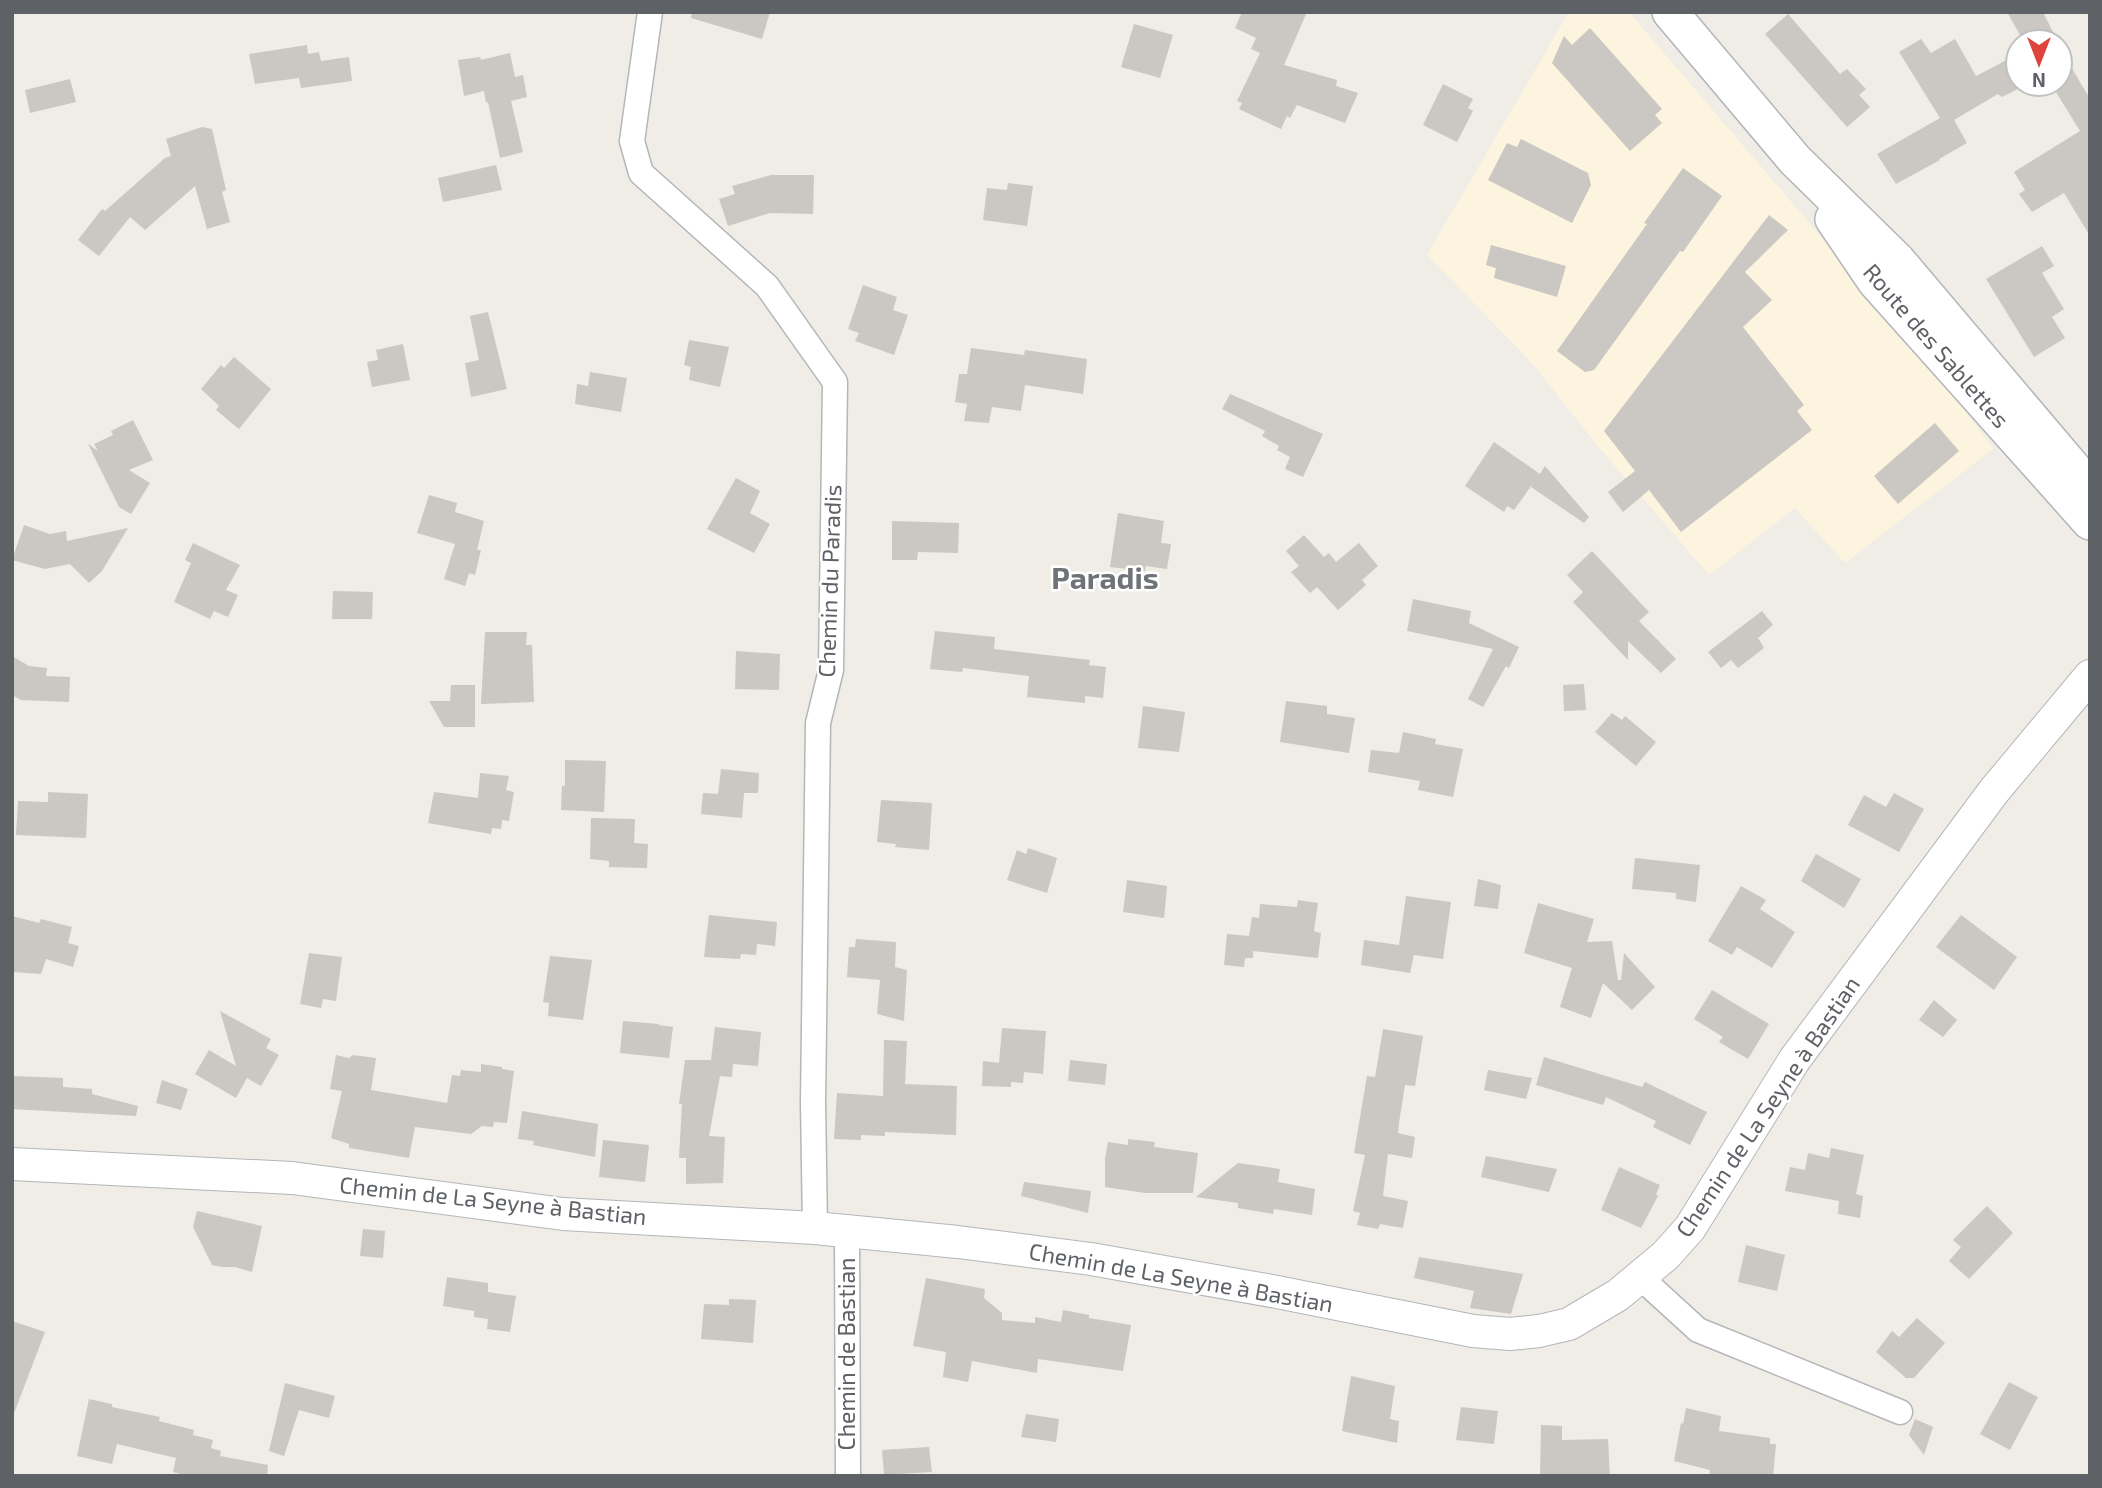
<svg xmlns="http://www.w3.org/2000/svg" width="2102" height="1488" font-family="'Exo 2',sans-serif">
<rect width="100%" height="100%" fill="#efede6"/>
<path fill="#fcf4de" d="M 1569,12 L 1629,12 L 1940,376 L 1993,449 L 1845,563 L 1795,508 L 1709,575 L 1596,444 L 1532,363 L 1427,255 Z"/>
<g fill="#cbc7c2">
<path d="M 692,12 L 770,12 L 762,39 L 691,18 Z"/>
<path d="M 1242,12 L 1307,12 L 1284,65 L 1337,80 L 1336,86 L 1358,93 L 1345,123 L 1297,105 L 1290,118 L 1287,116 L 1281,129 L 1239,109 L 1242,103 L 1237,101 L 1260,53 L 1251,49 L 1256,38 L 1235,28 Z"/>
<path d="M 2007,12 L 2043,12 L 2058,42 L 2024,42 Z"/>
<path d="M 1788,14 L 1840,74 L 1847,69 L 1866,89 L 1859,95 L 1870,107 L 1847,127 L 1765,34 Z"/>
<path d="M 1134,24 L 1173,35 L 1160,78 L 1121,67 Z"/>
<path d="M 1590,28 L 1662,109 L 1655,115 L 1662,123 L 1630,151 L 1552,63 L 1564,36 L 1572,45 Z"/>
<path d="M 1921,39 L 1931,53 L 1955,39 L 1976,76 L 2018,54 L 2018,89 L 2002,97 L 1998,94 L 1954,120 L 1967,143 L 1939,159 L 1940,160 L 1896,184 L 1877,154 L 1940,118 L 1899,52 Z"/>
<path d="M 307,45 L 308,54 L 319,52 L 321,61 L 349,57 L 352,81 L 301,88 L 299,78 L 255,84 L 249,54 Z"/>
<path d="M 2060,48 L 2090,99 L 2090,236 L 2064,193 L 2032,212 L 2019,194 L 2025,190 L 2014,172 L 2080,131 L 2051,84 L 2060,84 Z"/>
<path d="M 510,53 L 515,77 L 523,75 L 527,97 L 511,101 L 523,152 L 500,158 L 488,102 L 486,103 L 484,91 L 464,96 L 458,60 L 480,57 L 481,60 Z"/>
<path d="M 70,79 L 76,102 L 30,113 L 25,90 Z"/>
<path d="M 1443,84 L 1473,99 L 1468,108 L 1473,111 L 1457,142 L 1423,125 Z"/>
<path d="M 202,127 L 212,129 L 226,190 L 222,192 L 230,222 L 207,229 L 195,186 L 145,230 L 130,217 L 99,256 L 78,240 L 102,209 L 105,211 L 165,158 L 171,156 L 166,139 Z"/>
<path d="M 1521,139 L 1588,173 L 1591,185 L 1572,223 L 1488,180 L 1507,143 L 1517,147 Z"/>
<path d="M 496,165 L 502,190 L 443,202 L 438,178 Z"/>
<path d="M 1683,168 L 1722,196 L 1683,252 L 1680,251 L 1594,370 L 1585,372 L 1557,351 L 1647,224 L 1644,223 Z"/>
<path d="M 771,175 L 814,175 L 813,214 L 770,213 L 728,226 L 719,199 L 735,194 L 732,186 Z"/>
<path d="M 1008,183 L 1033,186 L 1027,226 L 983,220 L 987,188 L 1007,190 Z"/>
<path d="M 1769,215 L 1788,230 L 1745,272 L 1772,300 L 1743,327 L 1804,405 L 1797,411 L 1812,430 L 1681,532 L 1649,490 L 1623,512 L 1608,492 L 1635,471 L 1604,431 Z"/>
<path d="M 1491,245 L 1566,266 L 1557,297 L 1494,278 L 1496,268 L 1486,265 Z"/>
<path d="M 2042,246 L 2054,266 L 2042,273 L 2064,309 L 2052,317 L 2065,338 L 2034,357 L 1986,279 Z"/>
<path d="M 863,285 L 897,297 L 893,310 L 908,315 L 894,355 L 855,341 L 859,333 L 848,329 Z"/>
<path d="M 488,312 L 507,389 L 471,397 L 465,363 L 479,360 L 470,316 Z"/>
<path d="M 689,340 L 729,347 L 720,387 L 689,380 L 691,367 L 684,365 Z"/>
<path d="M 403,344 L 410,380 L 372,387 L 367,362 L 378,360 L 376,350 Z"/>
<path d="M 971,348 L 1024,355 L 1025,350 L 1087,359 L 1083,394 L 1025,385 L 1021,411 L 992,407 L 989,423 L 964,421 L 967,404 L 955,402 L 959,374 L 967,374 Z"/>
<path d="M 234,357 L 271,389 L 239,429 L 216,410 L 219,406 L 201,389 L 221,365 L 224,368 Z"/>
<path d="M 590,372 L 627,378 L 621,412 L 575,404 L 577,384 L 588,386 Z"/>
<path d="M 1230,394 L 1323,434 L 1303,477 L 1285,469 L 1290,457 L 1277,450 L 1279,446 L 1262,436 L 1265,431 L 1222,409 Z"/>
<path d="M 133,420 L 153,460 L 129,470 L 150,483 L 131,514 L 119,507 L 88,444 L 98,451 L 94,444 L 113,435 L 111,431 Z"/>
<path d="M 1935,423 L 1959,451 L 1898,504 L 1874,476 Z"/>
<path d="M 1494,442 L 1540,474 L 1545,466 L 1589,517 L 1584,523 L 1531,487 L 1534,482 L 1514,510 L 1507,506 L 1504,512 L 1465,486 Z"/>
<path d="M 736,478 L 760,491 L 750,513 L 770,524 L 754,553 L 707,529 Z"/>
<path d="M 429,495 L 457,503 L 455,512 L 484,521 L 477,550 L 481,550 L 475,575 L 469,573 L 465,586 L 444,579 L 455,544 L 417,533 Z"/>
<path d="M 1118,513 L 1164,521 L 1161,543 L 1171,544 L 1167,569 L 1146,566 L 1145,571 L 1110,567 Z"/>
<path d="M 892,521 L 959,523 L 958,553 L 918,552 L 917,560 L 892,560 Z"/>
<path d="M 24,525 L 50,534 L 66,531 L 67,541 L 128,528 L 102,571 L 89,583 L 70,564 L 45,569 L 12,560 Z"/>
<path d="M 1304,535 L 1324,557 L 1329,553 L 1336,562 L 1359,543 L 1378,566 L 1362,580 L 1366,585 L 1338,610 L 1317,587 L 1310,593 L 1291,572 L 1299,566 L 1286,551 Z"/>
<path d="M 193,543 L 240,565 L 226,590 L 238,595 L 228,617 L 214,611 L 210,619 L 174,602 L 191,563 L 185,560 Z"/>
<path d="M 1592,551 L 1649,612 L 1639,621 L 1676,659 L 1661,673 L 1628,641 L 1628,660 L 1573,602 L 1583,592 L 1567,575 Z"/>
<path d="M 333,591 L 373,592 L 372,619 L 332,619 Z"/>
<path d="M 1413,599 L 1471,611 L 1469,623 L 1519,647 L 1509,668 L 1506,666 L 1483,707 L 1468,699 L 1493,649 L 1407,631 Z"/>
<path d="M 1762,611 L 1773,625 L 1758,638 L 1764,648 L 1738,668 L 1731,660 L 1721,668 L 1708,652 Z"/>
<path d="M 935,631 L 995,637 L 994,649 L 1090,660 L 1089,665 L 1106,667 L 1103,698 L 1085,696 L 1085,703 L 1027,697 L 1029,676 L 963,668 L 962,672 L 930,669 Z"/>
<path d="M 485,632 L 527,632 L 526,645 L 532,645 L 534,702 L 481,704 Z"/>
<path d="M 736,651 L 780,654 L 779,690 L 735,689 Z"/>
<path d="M 12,656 L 29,666 L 47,668 L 46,676 L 70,677 L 69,702 L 21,700 L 12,695 Z"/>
<path d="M 1584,684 L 1586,710 L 1564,711 L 1563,685 Z"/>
<path d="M 451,685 L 475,685 L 475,727 L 444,727 L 429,701 L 450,701 Z"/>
<path d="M 1286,701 L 1327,706 L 1327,714 L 1355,718 L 1349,753 L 1280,742 Z"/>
<path d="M 1143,706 L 1185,712 L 1179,752 L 1138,748 Z"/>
<path d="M 1612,713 L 1622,720 L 1625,716 L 1656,742 L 1636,766 L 1595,732 Z"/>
<path d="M 1403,732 L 1436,739 L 1435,744 L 1463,749 L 1453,797 L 1418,790 L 1420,781 L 1368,772 L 1371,750 L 1399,753 Z"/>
<path d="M 565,760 L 606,761 L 604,812 L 561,810 L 562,786 L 565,786 Z"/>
<path d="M 721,769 L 759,773 L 758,793 L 744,793 L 742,818 L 701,814 L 703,793 L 718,794 Z"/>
<path d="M 480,773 L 509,776 L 506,790 L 514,792 L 509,821 L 502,820 L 501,829 L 492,828 L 491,834 L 428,823 L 434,792 L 478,798 Z"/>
<path d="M 48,792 L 88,794 L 86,838 L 16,835 L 18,801 L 48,802 Z"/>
<path d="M 1894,793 L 1924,809 L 1899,852 L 1848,825 L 1864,795 L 1886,807 Z"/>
<path d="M 881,800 L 932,803 L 929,850 L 895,847 L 896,844 L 877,842 Z"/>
<path d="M 591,818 L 635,819 L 634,843 L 648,844 L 647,868 L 609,867 L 609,861 L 590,859 Z"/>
<path d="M 1028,848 L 1057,858 L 1047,893 L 1007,880 L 1017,850 L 1026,854 Z"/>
<path d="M 1816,854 L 1861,879 L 1844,908 L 1801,881 Z"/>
<path d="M 1635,858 L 1700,865 L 1696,902 L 1676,899 L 1676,893 L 1632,889 Z"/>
<path d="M 1478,879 L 1501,885 L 1498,909 L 1474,906 Z"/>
<path d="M 1127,880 L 1167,886 L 1164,918 L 1123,912 Z"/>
<path d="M 1741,886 L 1766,900 L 1760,909 L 1795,932 L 1772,968 L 1737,947 L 1732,955 L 1708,941 Z"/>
<path d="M 1406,896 L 1451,902 L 1443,959 L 1414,955 L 1410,973 L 1361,965 L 1364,940 L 1399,945 Z"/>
<path d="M 1298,900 L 1318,903 L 1314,931 L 1321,933 L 1318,958 L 1253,951 L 1253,958 L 1245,958 L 1244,967 L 1224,965 L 1227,934 L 1249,936 L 1252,917 L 1259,918 L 1260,904 L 1297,907 Z"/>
<path d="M 1538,903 L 1594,919 L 1587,942 L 1612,941 L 1618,980 L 1621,980 L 1624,953 L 1655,987 L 1632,1010 L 1603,983 L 1591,1018 L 1560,1007 L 1572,968 L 1524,953 Z"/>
<path d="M 709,915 L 777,922 L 775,946 L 757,944 L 756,955 L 741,954 L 740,959 L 704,957 Z"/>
<path d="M 1961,915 L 2017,957 L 1994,990 L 1936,947 Z"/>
<path d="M 12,916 L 39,923 L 41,919 L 72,927 L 68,943 L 79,946 L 73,967 L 46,959 L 41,974 L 12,972 Z"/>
<path d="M 856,939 L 896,942 L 895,967 L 907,970 L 904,1021 L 877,1014 L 880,980 L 847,977 L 849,947 L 855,947 Z"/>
<path d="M 309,953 L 342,957 L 336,1001 L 323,999 L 321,1008 L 300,1004 Z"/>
<path d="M 550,956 L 592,960 L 583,1020 L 548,1016 L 549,1003 L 543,1002 Z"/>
<path d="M 1712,990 L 1769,1024 L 1748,1059 L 1719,1042 L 1723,1037 L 1694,1019 Z"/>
<path d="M 1934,1000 L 1957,1020 L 1943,1037 L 1919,1020 Z"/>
<path d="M 220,1011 L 271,1039 L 266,1048 L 279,1055 L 261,1086 L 247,1078 L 236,1098 L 195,1074 L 209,1050 L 236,1066 Z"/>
<path d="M 623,1021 L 659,1024 L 659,1025 L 673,1027 L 669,1058 L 620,1053 Z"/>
<path d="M 715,1027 L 761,1032 L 758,1066 L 733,1064 L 732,1077 L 720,1076 L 709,1136 L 725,1137 L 723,1183 L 686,1184 L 686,1158 L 679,1158 L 682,1104 L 679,1104 L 685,1060 L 711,1060 Z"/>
<path d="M 1002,1028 L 1046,1031 L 1043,1074 L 1024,1072 L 1023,1083 L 1011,1082 L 1011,1087 L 982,1086 L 983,1061 L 999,1063 Z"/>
<path d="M 1383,1029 L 1423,1036 L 1415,1086 L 1405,1085 L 1399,1123 L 1398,1133 L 1415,1137 L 1412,1158 L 1388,1154 L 1383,1196 L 1408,1201 L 1403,1228 L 1380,1224 L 1378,1229 L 1357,1225 L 1360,1213 L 1353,1211 L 1365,1155 L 1354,1153 L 1367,1076 L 1375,1077 Z"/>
<path d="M 884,1040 L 907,1041 L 905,1084 L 957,1086 L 956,1135 L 885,1132 L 885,1136 L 861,1135 L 861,1140 L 834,1139 L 837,1093 L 883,1096 Z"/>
<path d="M 336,1055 L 349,1058 L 353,1055 L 376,1058 L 371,1090 L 447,1103 L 452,1075 L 460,1076 L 461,1070 L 481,1072 L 481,1064 L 502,1067 L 502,1069 L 514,1071 L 507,1123 L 494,1122 L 493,1127 L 482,1126 L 471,1134 L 415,1127 L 409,1158 L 349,1148 L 349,1144 L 331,1138 L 342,1091 L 330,1089 Z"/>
<path d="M 1544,1057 L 1642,1087 L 1645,1082 L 1707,1112 L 1690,1145 L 1653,1127 L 1656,1121 L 1606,1097 L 1603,1105 L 1536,1085 Z"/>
<path d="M 1070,1060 L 1107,1064 L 1105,1085 L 1068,1081 Z"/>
<path d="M 1488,1070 L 1532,1078 L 1526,1099 L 1484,1090 Z"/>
<path d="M 12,1076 L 63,1078 L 63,1087 L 92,1089 L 92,1094 L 138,1106 L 136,1116 L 12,1109 Z"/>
<path d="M 162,1080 L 188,1089 L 181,1110 L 156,1103 Z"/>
<path d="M 522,1111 L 598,1124 L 595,1157 L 533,1145 L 534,1141 L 518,1139 Z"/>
<path d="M 1128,1139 L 1155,1142 L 1154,1147 L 1198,1153 L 1193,1193 L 1145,1193 L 1105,1187 L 1105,1159 L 1108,1142 L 1128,1145 Z"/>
<path d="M 603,1140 L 649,1145 L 645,1182 L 599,1177 Z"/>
<path d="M 1831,1148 L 1864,1155 L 1856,1194 L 1863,1196 L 1860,1218 L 1838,1214 L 1839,1201 L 1785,1191 L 1790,1167 L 1805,1170 L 1808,1153 L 1829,1158 Z"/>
<path d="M 1486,1156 L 1557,1169 L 1549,1192 L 1481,1177 Z"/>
<path d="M 1238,1163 L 1280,1169 L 1278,1182 L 1315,1189 L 1312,1215 L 1274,1209 L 1273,1214 L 1238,1208 L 1238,1203 L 1196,1197 Z"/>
<path d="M 1619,1167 L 1660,1185 L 1656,1194 L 1658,1196 L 1641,1228 L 1601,1210 Z"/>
<path d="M 1024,1182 L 1091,1191 L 1088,1213 L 1021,1196 Z"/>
<path d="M 1987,1206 L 2013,1233 L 1969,1279 L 1949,1261 L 1961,1247 L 1953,1240 Z"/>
<path d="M 197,1211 L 262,1226 L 252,1272 L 235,1267 L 222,1267 L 212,1265 L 193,1227 Z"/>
<path d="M 363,1229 L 385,1231 L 383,1258 L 360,1256 Z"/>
<path d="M 1746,1245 L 1785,1255 L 1777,1291 L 1738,1282 Z"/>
<path d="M 1419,1257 L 1523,1274 L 1511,1314 L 1470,1308 L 1474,1291 L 1414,1278 Z"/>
<path d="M 447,1277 L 488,1283 L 488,1292 L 516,1296 L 510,1332 L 487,1329 L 488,1319 L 474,1317 L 474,1311 L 443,1306 Z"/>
<path d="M 926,1278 L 985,1289 L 984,1298 L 1002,1313 L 1002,1320 L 1035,1323 L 1035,1317 L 1061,1322 L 1063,1310 L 1089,1315 L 1089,1318 L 1131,1325 L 1123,1371 L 1038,1359 L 1037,1373 L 972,1361 L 968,1382 L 943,1377 L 946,1352 L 913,1346 Z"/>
<path d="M 729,1299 L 756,1300 L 753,1343 L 701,1339 L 704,1304 L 729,1305 Z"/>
<path d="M 1917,1318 L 1945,1343 L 1914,1378 L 1906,1378 L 1876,1352 L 1892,1331 L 1899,1337 Z"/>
<path d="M 12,1321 L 45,1332 L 13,1416 L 12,1416 Z"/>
<path d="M 1351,1376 L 1395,1386 L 1390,1419 L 1399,1421 L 1397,1443 L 1342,1431 Z"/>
<path d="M 2009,1382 L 2038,1397 L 2010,1450 L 1980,1434 Z"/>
<path d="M 285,1383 L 335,1396 L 329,1418 L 299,1410 L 284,1456 L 269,1451 Z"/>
<path d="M 89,1399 L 112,1404 L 112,1407 L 160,1417 L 159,1421 L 194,1430 L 193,1435 L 213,1440 L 211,1448 L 221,1451 L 220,1456 L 268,1465 L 267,1476 L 188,1476 L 173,1472 L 176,1458 L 117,1444 L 112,1464 L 77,1456 Z"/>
<path d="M 1461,1407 L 1498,1411 L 1494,1444 L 1456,1440 Z"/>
<path d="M 1686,1408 L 1721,1416 L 1719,1431 L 1770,1438 L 1770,1444 L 1776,1444 L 1773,1476 L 1709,1476 L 1710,1470 L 1674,1461 L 1681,1423 L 1683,1424 Z"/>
<path d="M 1026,1414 L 1059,1419 L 1056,1442 L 1021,1437 Z"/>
<path d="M 1915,1419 L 1933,1427 L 1924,1455 L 1909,1435 Z"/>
<path d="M 1541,1425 L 1562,1426 L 1562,1440 L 1608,1439 L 1610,1476 L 1540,1476 Z"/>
<path d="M 929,1447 L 932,1472 L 884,1475 L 882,1450 Z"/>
</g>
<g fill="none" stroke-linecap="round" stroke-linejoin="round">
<defs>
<g id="minor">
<path d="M 650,12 L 632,141 L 641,173 L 767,286 L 835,382 L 831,670 L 818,723 L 813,1102 L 815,1228"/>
<path d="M 847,1231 L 848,1476"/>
<path d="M 1641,1278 L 1698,1330 L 1900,1412"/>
</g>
<path id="tertiary" d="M 12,1164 L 292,1178 L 563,1214 L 815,1228 L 958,1242 L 1091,1259 L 1277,1292 L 1473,1331 L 1510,1334 L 1539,1331 L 1569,1324 L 1618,1295 L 1666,1255 L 1690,1228 L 1795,1059 L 1994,791 L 2090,676"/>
<g id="secondary">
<path d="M 1670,12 L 1795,160 L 1897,260 L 2090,488"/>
<path d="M 1833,219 L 1875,281 L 2090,522"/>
</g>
</defs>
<use href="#minor" stroke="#b3b6ba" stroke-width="27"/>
<use href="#tertiary" stroke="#b3b6ba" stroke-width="34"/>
<use href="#secondary" stroke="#b2b5ba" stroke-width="38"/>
<use href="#minor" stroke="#fff" stroke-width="24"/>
<use href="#tertiary" stroke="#fff" stroke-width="32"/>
<use href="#secondary" stroke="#fff" stroke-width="35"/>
</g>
<g text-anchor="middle" stroke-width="5" stroke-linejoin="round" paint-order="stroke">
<g font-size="23" fill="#5e6165" stroke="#fff">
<text transform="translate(1936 346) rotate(49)" y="8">Route des Sablettes</text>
<text transform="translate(830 581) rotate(-88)" y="8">Chemin du Paradis</text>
<text transform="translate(1768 1107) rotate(-56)" y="8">Chemin de La Seyne à Bastian</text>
<text transform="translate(493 1201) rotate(6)" y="8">Chemin de La Seyne à Bastian</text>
<text transform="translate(1181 1278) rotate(10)" y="8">Chemin de La Seyne à Bastian</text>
<text transform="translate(847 1354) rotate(-90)" y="8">Chemin de Bastian</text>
</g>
<g font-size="30" font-weight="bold" fill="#6f7377" stroke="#fff">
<text x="1105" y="589">Paradis</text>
</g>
</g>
<rect width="2102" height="1488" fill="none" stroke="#5e6165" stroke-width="28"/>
<g transform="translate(2039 63) rotate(180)"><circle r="33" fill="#ffffff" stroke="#bfc0c1" stroke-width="2"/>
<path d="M0-5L12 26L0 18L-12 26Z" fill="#de433d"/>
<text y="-10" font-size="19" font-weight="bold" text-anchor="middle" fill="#5e6165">N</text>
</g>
</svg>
